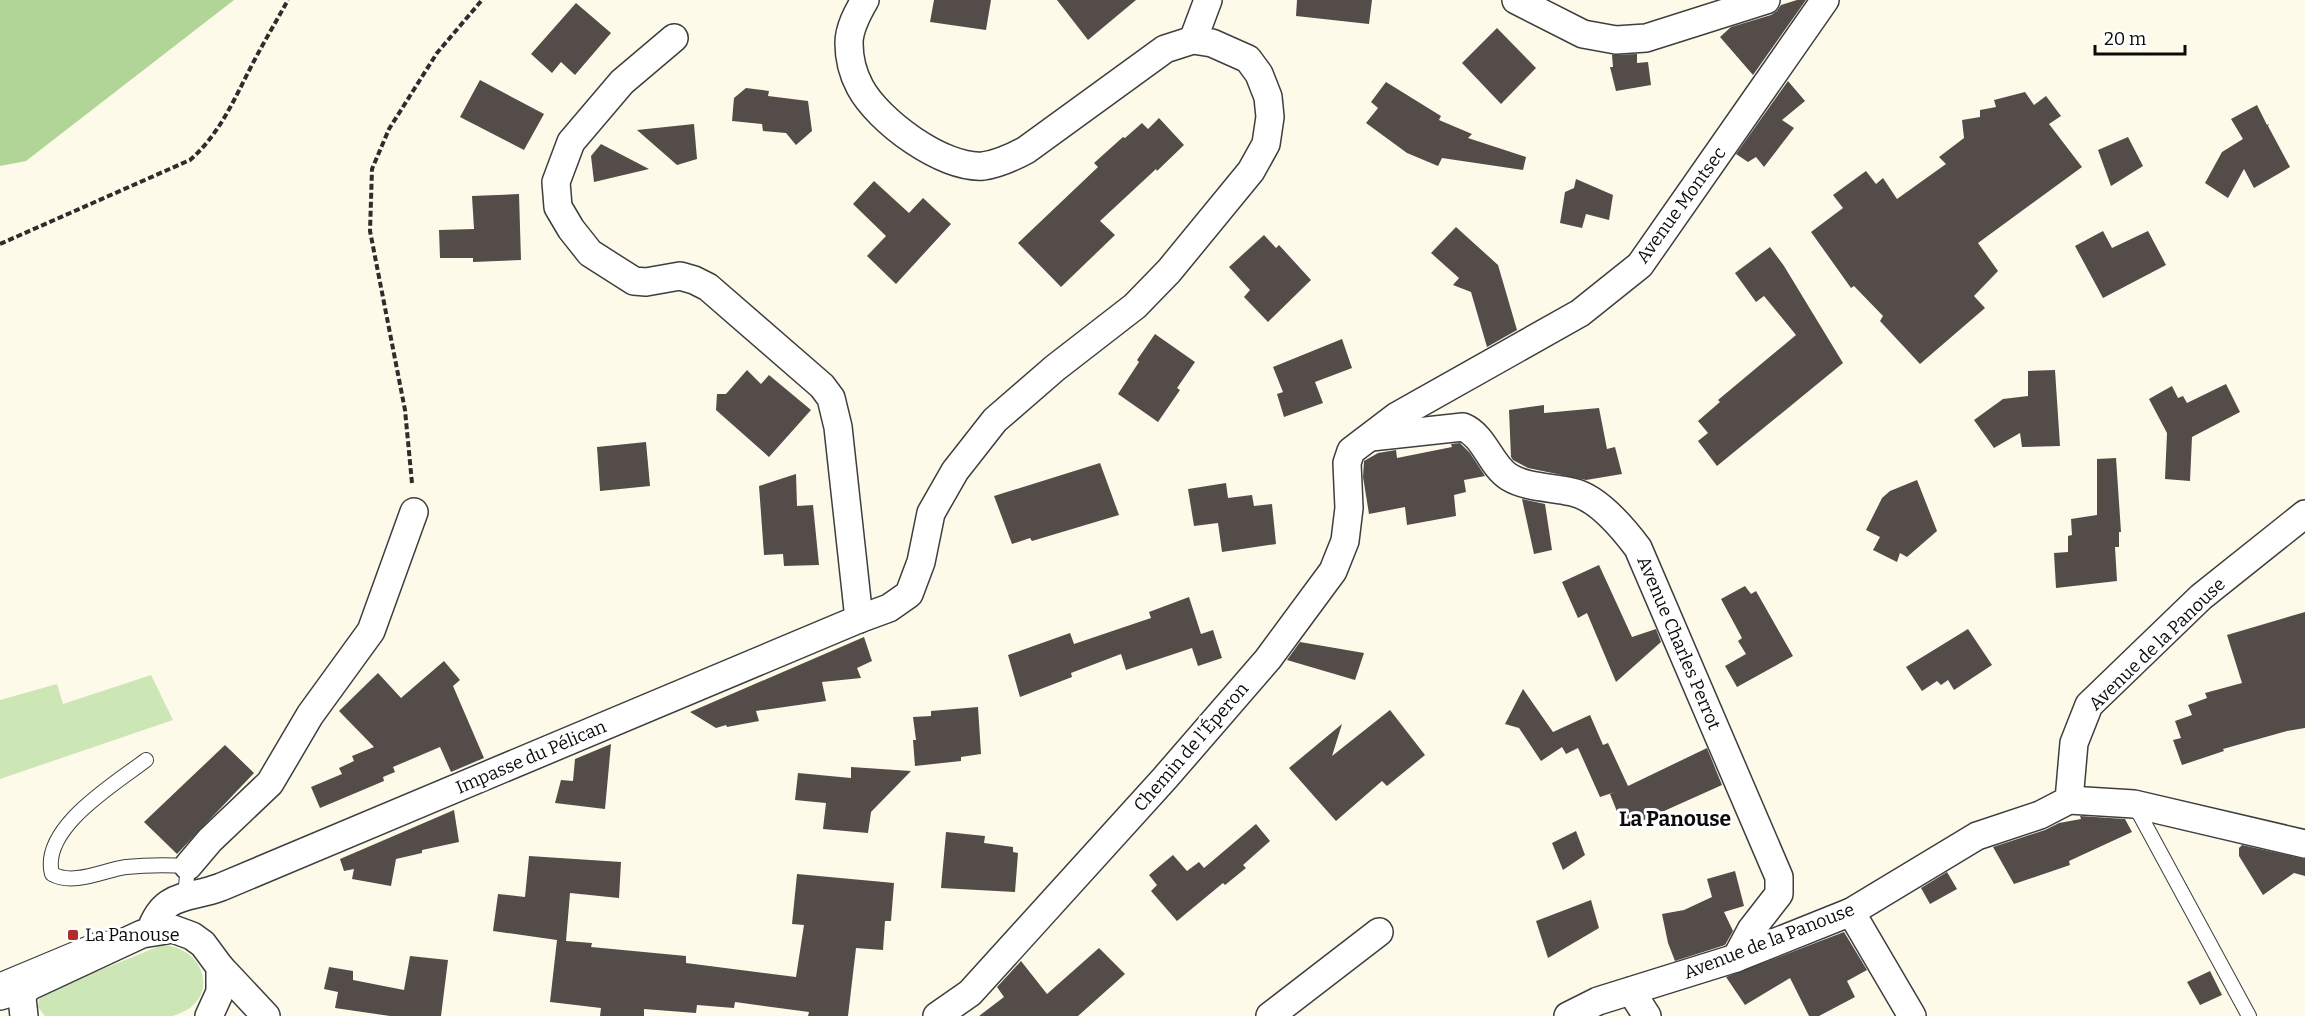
<svg xmlns="http://www.w3.org/2000/svg" width="2305" height="1016" font-family="Bitter,serif">
<rect width="100%" height="100%" fill="#fefae9"/>
<g fill="#cde6b6">
<path d="M 151,675 L 173,720 L 0,779 L 0,700 L 57,684 L 63,704 Z"/>
<path d="M 162,945 C 207,947 222,1003 172,1016 L 45,1016 L 38,1007 L 39,999 L 44,993 Z"/>
</g>
<path fill="#b1d596" d="M 0,0 L 234,0 L 26,161 L 0,166 Z"/>
<g fill="#534c48">
<path d="M 934,0 L 991,0 L 986,30 L 930,22 Z"/>
<path d="M 1057,0 L 1136,0 L 1088,40 Z"/>
<path d="M 1297,0 L 1372,0 L 1369,24 L 1296,16 Z"/>
<path d="M 1797,0 L 1806,0 L 1753,75 L 1720,37 L 1731,27 L 1771,15 L 1777,11 L 1781,5 Z"/>
<path d="M 576,3 L 611,33 L 575,75 L 561,62 L 552,73 L 531,54 Z"/>
<path d="M 1497,28 L 1536,68 L 1501,104 L 1462,63 Z"/>
<path d="M 1637,54 L 1637,63 L 1648,62 L 1651,85 L 1616,91 L 1610,67 L 1613,67 L 1612,55 Z"/>
<path d="M 480,80 L 544,114 L 524,150 L 460,117 Z"/>
<path d="M 1788,81 L 1805,101 L 1782,120 L 1794,128 L 1764,167 L 1756,157 L 1748,162 L 1736,154 Z"/>
<path d="M 1386,82 L 1441,116 L 1439,120 L 1472,134 L 1468,138 L 1526,157 L 1523,170 L 1442,158 L 1438,166 L 1407,153 L 1366,123 L 1378,108 L 1371,102 Z"/>
<path d="M 746,88 L 769,91 L 768,96 L 808,101 L 812,131 L 796,145 L 786,133 L 763,131 L 762,124 L 732,121 L 734,98 Z"/>
<path d="M 2025,92 L 2034,105 L 2046,96 L 2061,116 L 2049,124 L 2082,167 L 1978,243 L 1998,271 L 1974,296 L 1985,308 L 1920,364 L 1880,321 L 1883,316 L 1854,286 L 1851,288 L 1811,232 L 1843,208 L 1833,195 L 1866,171 L 1876,184 L 1883,178 L 1897,199 L 1946,164 L 1939,157 L 1964,138 L 1962,120 L 1980,117 L 1980,110 L 1996,107 L 1994,100 Z"/>
<path d="M 2257,105 L 2267,125 L 2269,124 L 2268,126 L 2290,167 L 2254,188 L 2244,169 L 2228,198 L 2205,183 L 2222,152 L 2243,139 L 2231,119 Z"/>
<path d="M 1159,118 L 1184,145 L 1157,171 L 1156,169 L 1100,221 L 1115,235 L 1061,287 L 1018,243 L 1098,167 L 1094,163 L 1123,137 L 1125,138 L 1142,123 L 1148,129 Z"/>
<path d="M 694,124 L 697,159 L 677,165 L 637,130 Z"/>
<path d="M 2128,137 L 2143,166 L 2111,186 L 2098,150 Z"/>
<path d="M 601,144 L 649,169 L 594,182 L 591,156 Z"/>
<path d="M 1576,179 L 1613,195 L 1609,220 L 1586,214 L 1582,228 L 1560,223 L 1565,192 L 1574,188 Z"/>
<path d="M 874,181 L 909,213 L 923,198 L 951,224 L 896,284 L 867,256 L 886,236 L 853,204 Z"/>
<path d="M 519,194 L 521,260 L 473,262 L 473,258 L 440,258 L 439,230 L 474,229 L 472,196 Z"/>
<path d="M 1456,227 L 1498,265 L 1517,330 L 1487,347 L 1471,292 L 1453,285 L 1459,278 L 1431,253 Z"/>
<path d="M 2103,231 L 2112,248 L 2148,231 L 2166,265 L 2103,298 L 2075,246 Z"/>
<path d="M 1264,235 L 1276,248 L 1279,245 L 1311,280 L 1268,322 L 1244,297 L 1250,290 L 1229,267 Z"/>
<path d="M 1770,247 L 1784,266 L 1843,363 L 1717,466 L 1698,441 L 1708,433 L 1698,421 L 1720,402 L 1718,400 L 1796,335 L 1764,296 L 1756,302 L 1735,273 Z"/>
<path d="M 1155,334 L 1195,362 L 1177,388 L 1180,390 L 1158,422 L 1118,394 L 1139,362 L 1137,360 Z"/>
<path d="M 1342,339 L 1352,368 L 1315,382 L 1323,403 L 1284,417 L 1277,394 L 1283,392 L 1273,367 Z"/>
<path d="M 747,370 L 761,384 L 769,375 L 811,410 L 769,457 L 716,410 L 717,394 L 726,394 Z"/>
<path d="M 2055,370 L 2060,446 L 2022,447 L 2020,433 L 1994,448 L 1974,420 L 2003,399 L 2028,396 L 2028,371 Z"/>
<path d="M 2226,384 L 2240,412 L 2192,437 L 2190,481 L 2165,479 L 2167,433 L 2149,399 L 2172,386 L 2178,398 L 2183,396 L 2187,403 Z"/>
<path d="M 1544,405 L 1544,413 L 1599,408 L 1607,449 L 1615,447 L 1622,474 L 1586,480 L 1528,468 L 1513,460 L 1511,457 L 1509,410 Z"/>
<path d="M 646,442 L 650,486 L 600,491 L 597,447 Z"/>
<path d="M 1460,443 L 1470,453 L 1485,476 L 1464,480 L 1466,492 L 1454,495 L 1456,516 L 1407,525 L 1405,507 L 1369,514 L 1363,477 L 1364,461 L 1378,453 L 1396,450 L 1397,458 L 1452,447 L 1451,444 Z"/>
<path d="M 2116,458 L 2121,532 L 2119,532 L 2119,547 L 2115,547 L 2117,581 L 2056,588 L 2054,553 L 2068,552 L 2068,536 L 2072,535 L 2071,519 L 2097,515 L 2097,459 Z"/>
<path d="M 1100,463 L 1119,515 L 1032,541 L 1030,538 L 1012,544 L 994,496 Z"/>
<path d="M 796,474 L 797,506 L 813,505 L 819,565 L 784,566 L 783,554 L 764,555 L 759,486 Z"/>
<path d="M 1917,480 L 1937,531 L 1907,557 L 1900,553 L 1897,562 L 1873,550 L 1880,537 L 1866,530 L 1882,498 L 1890,491 Z"/>
<path d="M 1226,483 L 1228,498 L 1252,495 L 1254,506 L 1272,504 L 1276,544 L 1222,552 L 1218,523 L 1194,526 L 1188,489 Z"/>
<path d="M 1522,499 L 1545,504 L 1552,550 L 1534,554 Z"/>
<path d="M 1599,565 L 1632,637 L 1656,629 L 1661,642 L 1616,682 L 1587,613 L 1578,618 L 1562,582 Z"/>
<path d="M 1745,586 L 1751,594 L 1756,591 L 1793,656 L 1737,687 L 1725,666 L 1746,654 L 1738,641 L 1742,638 L 1721,599 Z"/>
<path d="M 1189,597 L 1201,634 L 1213,630 L 1222,658 L 1198,666 L 1192,648 L 1126,670 L 1121,654 L 1071,673 L 1072,677 L 1020,697 L 1008,655 L 1070,633 L 1074,644 L 1151,618 L 1149,612 Z"/>
<path d="M 2305,612 L 2305,728 L 2287,731 L 2223,749 L 2224,751 L 2182,765 L 2173,740 L 2181,738 L 2175,721 L 2192,715 L 2188,705 L 2207,698 L 2205,693 L 2242,683 L 2227,635 Z"/>
<path d="M 1968,629 L 1992,665 L 1954,690 L 1948,680 L 1941,685 L 1937,681 L 1922,691 L 1906,667 Z"/>
<path d="M 864,637 L 872,661 L 857,668 L 861,678 L 822,682 L 826,701 L 756,711 L 759,721 L 727,727 L 726,725 L 716,728 L 690,712 Z"/>
<path d="M 1300,642 L 1364,653 L 1355,680 L 1287,660 Z"/>
<path d="M 444,661 L 460,680 L 453,686 L 484,758 L 451,772 L 440,747 L 393,767 L 395,772 L 383,777 L 384,781 L 320,808 L 311,787 L 342,774 L 339,768 L 354,761 L 352,756 L 374,747 L 339,711 L 378,673 L 401,698 Z"/>
<path d="M 1523,689 L 1553,732 L 1590,715 L 1603,745 L 1608,743 L 1628,786 L 1707,748 L 1722,785 L 1624,829 L 1610,794 L 1615,792 L 1600,797 L 1578,748 L 1566,754 L 1562,747 L 1541,761 L 1519,728 L 1505,724 Z"/>
<path d="M 978,707 L 981,754 L 961,757 L 961,761 L 915,766 L 913,740 L 916,740 L 913,717 L 931,716 L 931,711 Z"/>
<path d="M 1390,710 L 1425,755 L 1387,786 L 1382,781 L 1336,821 L 1289,768 L 1342,724 L 1332,756 Z"/>
<path d="M 611,744 L 605,809 L 555,803 L 561,780 L 573,781 L 575,759 Z"/>
<path d="M 225,745 L 254,773 L 177,854 L 144,822 Z"/>
<path d="M 851,767 L 911,771 L 871,812 L 868,833 L 823,829 L 826,803 L 795,800 L 798,773 L 851,778 Z"/>
<path d="M 454,810 L 459,842 L 422,850 L 422,853 L 396,859 L 391,886 L 352,879 L 354,869 L 344,871 L 340,859 Z"/>
<path d="M 2080,816 L 2125,819 L 2132,832 L 2069,861 L 2070,865 L 2014,884 L 1993,847 L 2045,830 L 2059,823 L 2081,819 Z"/>
<path d="M 1256,824 L 1270,841 L 1243,865 L 1246,868 L 1225,885 L 1223,883 L 1177,921 L 1151,891 L 1157,885 L 1149,875 L 1173,855 L 1187,871 L 1199,862 L 1204,868 Z"/>
<path d="M 1576,831 L 1585,855 L 1563,870 L 1552,843 Z"/>
<path d="M 946,832 L 985,836 L 984,843 L 1013,847 L 1013,852 L 1018,853 L 1015,892 L 941,888 Z"/>
<path d="M 2242,845 L 2305,859 L 2305,876 L 2294,873 L 2263,895 L 2239,856 L 2239,848 Z"/>
<path d="M 529,856 L 621,862 L 619,898 L 570,893 L 566,941 L 592,943 L 591,947 L 686,956 L 686,963 L 796,977 L 804,925 L 792,924 L 797,874 L 894,883 L 891,921 L 885,921 L 883,950 L 856,948 L 848,1016 L 808,1016 L 809,1012 L 735,1002 L 734,1008 L 697,1005 L 696,1013 L 644,1009 L 644,1016 L 600,1016 L 601,1008 L 550,1002 L 557,940 L 493,931 L 498,894 L 525,897 Z"/>
<path d="M 1735,871 L 1744,906 L 1724,912 L 1733,931 L 1725,945 L 1675,961 L 1668,943 L 1662,914 L 1684,910 L 1712,897 L 1707,879 Z"/>
<path d="M 1947,872 L 1957,889 L 1930,904 L 1921,888 Z"/>
<path d="M 1591,900 L 1599,928 L 1548,958 L 1536,921 Z"/>
<path d="M 1844,932 L 1867,970 L 1847,981 L 1855,997 L 1819,1016 L 1809,1016 L 1790,978 L 1745,1005 L 1726,977 Z"/>
<path d="M 1099,948 L 1125,974 L 1078,1016 L 979,1016 L 1004,997 L 997,987 L 1021,961 L 1047,994 Z"/>
<path d="M 410,956 L 448,960 L 441,1016 L 390,1016 L 335,1008 L 338,992 L 324,989 L 329,967 L 353,971 L 353,980 L 404,990 Z"/>
<path d="M 2210,971 L 2222,995 L 2200,1005 L 2187,982 Z"/>
</g>
<g fill="none" stroke-linecap="round" stroke-linejoin="round">
<defs>
<g id="service">
<path d="M 146,760 C 115,784 40,828 52,874 C 74,886 104,870 126,867 C 146,865 168,865 188,866 L 185,896"/>
<path d="M 2134,804 L 2249,1016"/>
<path d="M 0,980 L 96,940 L 113,938"/>
</g>
<g id="minor">
<path d="M 1516,0 L 1583,34 L 1616,40 L 1646,38 L 1766,0"/>
<path d="M 674,38 L 622,82 L 571,142 L 556,182 L 558,207 L 571,229 L 590,253 L 634,281 L 646,282 L 680,276 L 694,280 L 708,287 L 822,386 L 831,398 L 838,427 L 859,619"/>
<path d="M 1193,40 L 1208,0"/>
<path d="M 1371,437 L 1463,427 C 1485,436 1490,465 1509,477 C 1527,488 1552,487 1572,492 C 1597,497 1623,528 1638,548 L 1779,877 L 1779,894 L 1751,930 L 1736,958"/>
<path d="M 2069,800 L 2134,804 L 2305,844"/>
<path d="M 188,866 L 210,840 L 270,783 L 310,715 L 371,631 L 414,512"/>
<path d="M 1851,912 L 1912,1016"/>
<path d="M 150,932 C 164,891 187,900 221,887 L 859,619 L 889,608 L 909,594 L 921,562 L 931,513 L 955,471 L 995,420 L 1055,368 L 1135,306 L 1169,271 L 1251,171 L 1266,144 L 1270,117 L 1268,97 L 1259,74 L 1248,59 L 1212,43 L 1193,40 L 1165,49 L 1026,150 C 1013,157 998,164 983,166 C 943,169 878,121 860,87 C 853,74 849,57 849,43 C 849,28 858,12 865,0"/>
<path d="M 220,967 L 266,1016"/>
<path d="M 1631,991 L 1647,1016"/>
<path d="M 0,996 L 26,988 L 142,934 L 173,929 L 192,936 L 203,944 L 220,967 L 220,992 L 209,1016"/>
<path d="M 24,1016 L 22,998 L 26,988"/>
<path d="M 937,1016 L 970,993 L 1165,778 L 1268,659 L 1333,571 L 1345,541 L 1349,508 L 1347,463 L 1351,451 L 1397,416 L 1580,313 L 1640,265 L 1825,0"/>
<path d="M 1270,1016 L 1379,932"/>
<path d="M 1568,1016 L 1598,1001 L 1736,958 L 1851,912 L 1977,836 L 2040,815 L 2069,800 L 2074,743 L 2089,705 L 2201,597 L 2305,514"/>
</g>
</defs>
<use href="#service" stroke="#3e3e3e" stroke-width="16"/>
<use href="#minor" stroke="#3e3e3e" stroke-width="30"/>
<g stroke="#2d2d2d" stroke-width="4" stroke-dasharray="6 3" stroke-linecap="butt">
<path d="M 0,244 L 190,160 C 221,133 235,97 254,61 C 265,40 277,20 288,0"/>
<path d="M 412,483 L 405,410 L 370,231 L 372,169 L 389,129 L 437,53 L 482,0"/>
</g>
<use href="#service" stroke="#fff" stroke-width="14"/>
<use href="#minor" stroke="#fff" stroke-width="27"/>
</g>
<rect fill="#b22b2d" stroke="#fff" stroke-width="2" x="67" y="929" width="12" height="12" rx="3"/>
<g text-anchor="middle" stroke-width="6" stroke-linejoin="round" paint-order="stroke">
<g font-size="18" fill="#0b0b0b" stroke="#fff">
<text transform="translate(1681 205) rotate(-54)" y="6">Avenue Montsec</text>
<text transform="translate(1679 643) rotate(67)" y="6">Avenue Charles Perrot</text>
<text transform="translate(2157 644) rotate(-44)" y="6">Avenue de la Panouse</text>
<text transform="translate(1191 747) rotate(-49)" y="6">Chemin de l'Éperon</text>
<text transform="translate(531 757) rotate(-23)" y="6">Impasse du Pélican</text>
<text transform="translate(1769 941) rotate(-21)" y="6">Avenue de la Panouse</text>
</g>
<g font-size="18" fill="#0b0b0b" stroke="#fff" text-anchor="start">
<text x="85" y="941">La Panouse</text>
</g>
<g font-size="21" font-weight="bold" fill="#0b0b0b" stroke="#fff">
<text x="1675" y="826">La Panouse</text>
</g>
</g>
<path d="M2095 45v9h90v-9" fill="none" stroke="#0b0b0b" stroke-width="3"/>
<text x="2104" y="45" font-size="18" fill="#0b0b0b" stroke="#ffffff" stroke-width="4.5" paint-order="stroke">20 m</text>
</svg>
